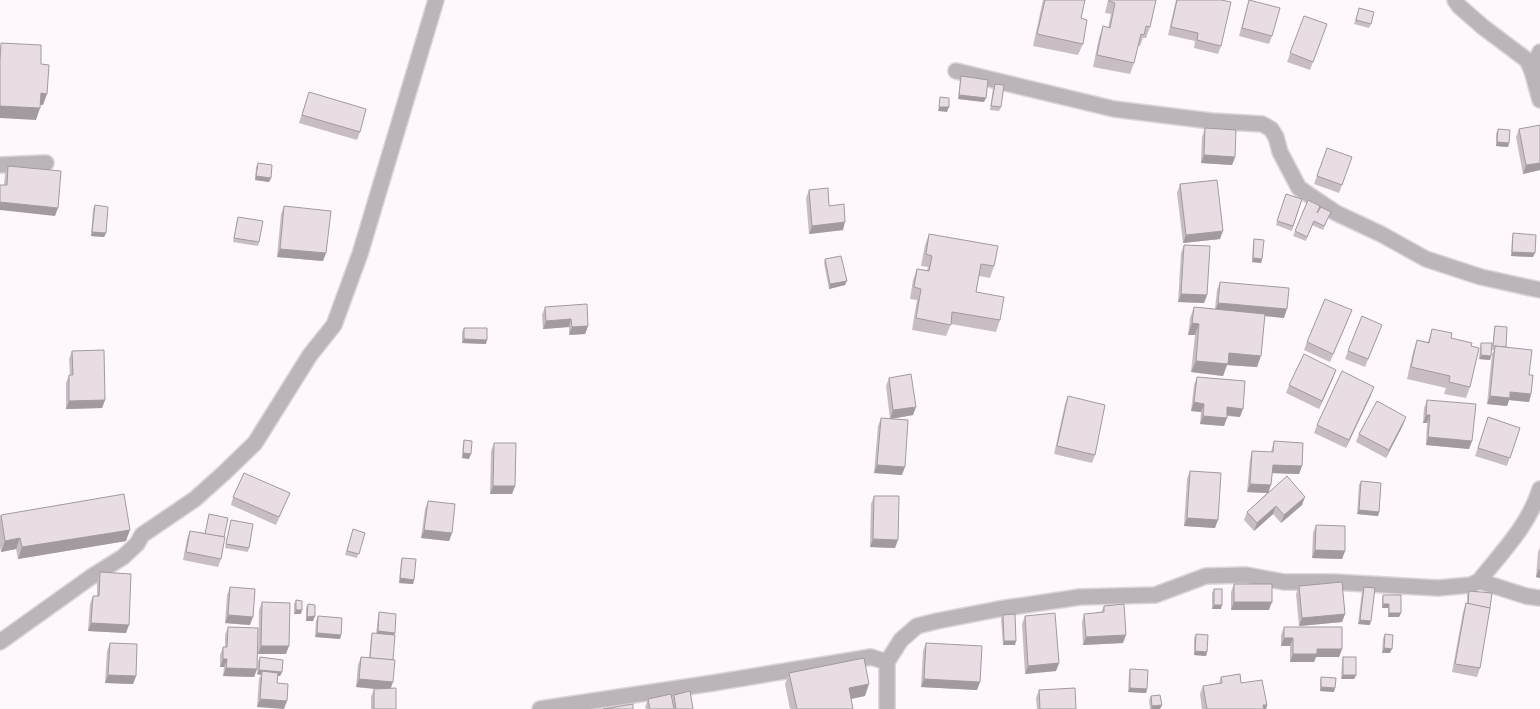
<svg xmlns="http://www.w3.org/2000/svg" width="1540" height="709" font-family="'Space Grotesk',sans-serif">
<rect width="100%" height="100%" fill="#fef7fc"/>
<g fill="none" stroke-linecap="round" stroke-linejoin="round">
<defs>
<g id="minor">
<path d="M 1455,0 L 1459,6 L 1483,27 L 1527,60 L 1532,71 L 1540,100"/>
<path d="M 956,71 L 1114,109 L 1211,121 L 1262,124 L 1271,129 L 1276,137 L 1280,152 L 1299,188 L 1336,213 L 1381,234 L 1426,259 L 1481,277 L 1540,290"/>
<path d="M 1532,71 L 1540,52"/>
<path d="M 0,165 L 46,163"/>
<path d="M 1479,581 L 1526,596 L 1540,598"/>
<path d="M 0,642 L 91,577 L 123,557 L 137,544 L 142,535 L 195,499 L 224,473 L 255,443 L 310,355 L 334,325 L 360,254 L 436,0"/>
<path d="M 540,709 L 713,683 L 871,657 L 887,662"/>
<path d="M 887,709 L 887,662 L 901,640 L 917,626 L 937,621 L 999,609 L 1080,597 L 1155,595 L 1206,576 L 1246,575 L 1284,582 L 1333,582 L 1438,588 L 1471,585 L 1479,581 C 1502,552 1529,525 1540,489"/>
</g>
</defs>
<use href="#minor" stroke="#dbd5d9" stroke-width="18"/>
<use href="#minor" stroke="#bbb5b9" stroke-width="15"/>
</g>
<g fill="#c8bdc5">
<path d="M 1043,0 L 1085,0 L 1081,18 L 1083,44 L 1078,55 L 1033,46 Z"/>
<path d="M 1108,0 L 1156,0 L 1150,27 L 1146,38 L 1143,38 L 1140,46 L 1138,46 L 1134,63 L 1130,74 L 1093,67 L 1099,38 L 1103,26 L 1108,28 L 1111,14 L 1105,13 Z"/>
<path d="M 1176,0 L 1221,0 L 1221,46 L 1218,54 L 1194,48 L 1195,41 L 1168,35 Z"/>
<path d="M 1249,0 L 1272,36 L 1269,44 L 1239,36 Z"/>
<path d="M 1359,8 L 1371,24 L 1369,28 L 1354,24 Z"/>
<path d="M 1304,16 L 1327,24 L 1310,70 L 1287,62 Z"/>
<path d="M 961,76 L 984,102 L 958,99 L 960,81 Z"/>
<path d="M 995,84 L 1001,107 L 999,111 L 990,110 L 993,88 Z"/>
<path d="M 309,92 L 360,132 L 357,140 L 299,123 Z"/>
<path d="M 1540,125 L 1540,170 L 1523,174 L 1516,137 L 1519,129 Z"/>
<path d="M 1205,128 L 1235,157 L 1232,165 L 1201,163 L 1202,137 Z"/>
<path d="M 1498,129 L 1509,143 L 1508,147 L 1496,146 L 1496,134 Z"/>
<path d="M 1327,148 L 1352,157 L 1339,193 L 1314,184 Z"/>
<path d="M 258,163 L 271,178 L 269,182 L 255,180 L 256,167 Z"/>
<path d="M 8,166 L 55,216 L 4,185 L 5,174 Z"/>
<path d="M 1180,184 L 1220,239 L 1183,243 L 1177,193 Z"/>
<path d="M 809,190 L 843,230 L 809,234 L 806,198 Z"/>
<path d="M 1286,194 L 1302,199 L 1292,231 L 1276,225 Z"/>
<path d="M 1308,200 L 1318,211 L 1331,212 L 1323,230 L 1312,225 L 1306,241 L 1293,236 Z"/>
<path d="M 95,205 L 106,233 L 104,237 L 91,236 L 93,209 Z"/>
<path d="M 284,206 L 323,261 L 277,257 L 281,214 Z"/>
<path d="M 238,217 L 259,242 L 258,246 L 233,242 L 237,221 Z"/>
<path d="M 1513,233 L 1533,257 L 1511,256 L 1512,237 Z"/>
<path d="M 929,234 L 994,266 L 990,278 L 979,276 L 976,292 L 1000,320 L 996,332 L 951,324 L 946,336 L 912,330 L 917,300 L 910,299 L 913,280 L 917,269 L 927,270 L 928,267 L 921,266 L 925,245 Z"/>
<path d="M 1254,239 L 1262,259 L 1261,263 L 1252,262 L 1253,244 Z"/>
<path d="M 1184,245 L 1207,295 L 1204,303 L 1178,302 L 1181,253 Z"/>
<path d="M 825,259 L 845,285 L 829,289 L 824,263 Z"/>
<path d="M 1220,282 L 1284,318 L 1265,316 L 1257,367 L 1227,365 L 1223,376 L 1191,372 L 1195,335 L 1188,335 L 1190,318 L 1194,307 L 1215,309 L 1217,290 Z"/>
<path d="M 545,307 L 588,326 L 585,334 L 569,335 L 569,327 L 543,329 L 542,315 Z"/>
<path d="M 1349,318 L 1330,362 L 1304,350 L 1307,342 Z"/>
<path d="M 1495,326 L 1506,347 L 1529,375 L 1531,394 L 1529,402 L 1509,400 L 1507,406 L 1487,404 L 1492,354 L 1494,350 L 1492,350 L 1494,330 Z"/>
<path d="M 464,328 L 486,344 L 462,343 L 462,332 Z"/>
<path d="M 1432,329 L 1451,338 L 1471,346 L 1470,387 L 1466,398 L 1444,394 L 1446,388 L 1407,379 L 1413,352 L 1417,340 L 1428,342 Z"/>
<path d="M 1379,333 L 1365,367 L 1345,359 L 1348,351 Z"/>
<path d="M 1481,343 L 1491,356 L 1490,360 L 1479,359 L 1480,347 Z"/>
<path d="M 72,351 L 105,400 L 102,408 L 66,409 L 66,383 L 69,375 L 70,375 L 69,359 Z"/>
<path d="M 1197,377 L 1240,417 L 1227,416 L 1224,426 L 1200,424 L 1201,412 L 1191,411 L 1194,385 Z"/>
<path d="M 889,378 L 913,415 L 890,419 L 886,386 Z"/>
<path d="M 1333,378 L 1319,409 L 1286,393 L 1289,385 Z"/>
<path d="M 1371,395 L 1346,448 L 1314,433 L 1317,425 Z"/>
<path d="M 1068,396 L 1095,455 L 1092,463 L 1054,454 L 1065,404 Z"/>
<path d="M 1427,400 L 1472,441 L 1469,449 L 1426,445 L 1427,423 L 1423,423 L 1424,408 Z"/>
<path d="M 1488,417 L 1520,428 L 1507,466 L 1475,456 Z"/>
<path d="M 881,418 L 902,475 L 874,473 L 878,426 Z"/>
<path d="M 1403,425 L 1386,458 L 1356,442 L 1359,434 Z"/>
<path d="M 464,440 L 469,459 L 462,458 L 463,444 Z"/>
<path d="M 1274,441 L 1302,466 L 1299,474 L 1272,473 L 1269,492 L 1302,505 L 1281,523 L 1273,514 L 1254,531 L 1244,520 L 1247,512 L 1267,493 L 1247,492 L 1250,459 L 1252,451 L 1271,452 Z"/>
<path d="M 494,443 L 515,486 L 512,494 L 490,494 L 491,451 Z"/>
<path d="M 1190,471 L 1215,528 L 1184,526 L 1187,479 Z"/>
<path d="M 1361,481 L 1379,512 L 1378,516 L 1357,514 L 1359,485 Z"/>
<path d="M 290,493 L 276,525 L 231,505 L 233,497 Z"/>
<path d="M 874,496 L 895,548 L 870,547 L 871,504 Z"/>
<path d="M 428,501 L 452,533 L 449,541 L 421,538 L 425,509 Z"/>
<path d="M 209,514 L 224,537 L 221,559 L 218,567 L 183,560 L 187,539 L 190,531 L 205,533 Z"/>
<path d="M 1,515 L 126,541 L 18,559 L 16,549 L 1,552 L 0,547 L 0,517 Z"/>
<path d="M 231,520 L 249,548 L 248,552 L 225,548 Z"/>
<path d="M 1316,525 L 1345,551 L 1342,559 L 1312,558 L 1313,533 Z"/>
<path d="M 353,529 L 365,533 L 357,558 L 345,555 Z"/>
<path d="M 1540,547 L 1540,578 L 1536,577 L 1538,552 Z"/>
<path d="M 402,558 L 414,580 L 413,584 L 399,583 L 401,562 Z"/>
<path d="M 100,572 L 126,633 L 88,631 L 90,604 L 93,596 L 97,596 L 97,580 Z"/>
<path d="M 1234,584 L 1269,610 L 1231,610 L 1231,592 Z"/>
<path d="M 1299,586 L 1345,614 L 1342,622 L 1299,626 L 1296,594 Z"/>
<path d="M 230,587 L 250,625 L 225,623 L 227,595 Z"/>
<path d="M 1364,587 L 1370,625 L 1358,624 L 1362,591 Z"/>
<path d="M 1214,589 L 1221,609 L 1212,609 L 1212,593 Z"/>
<path d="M 1469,591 L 1480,668 L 1477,677 L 1452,672 L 1463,612 L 1466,603 L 1467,604 L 1467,595 Z"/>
<path d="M 1383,595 L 1401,613 L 1399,617 L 1388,617 L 1388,608 L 1382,608 L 1382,599 Z"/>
<path d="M 296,600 L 301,614 L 294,614 L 294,604 Z"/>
<path d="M 262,602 L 286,654 L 258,654 L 259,610 Z"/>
<path d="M 308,604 L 315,616 L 313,621 L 306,621 L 306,608 Z"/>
<path d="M 1104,606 L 1123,643 L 1083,645 L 1082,622 L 1084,614 L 1101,613 Z"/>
<path d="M 379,612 L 394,635 L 391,688 L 396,709 L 371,709 L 371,697 L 374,689 L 356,687 L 358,665 L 361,657 L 369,658 L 371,638 L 372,633 L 376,634 L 378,617 Z"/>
<path d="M 1003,615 L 1015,645 L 1003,645 L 1001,619 Z"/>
<path d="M 318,616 L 341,635 L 340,639 L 315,637 L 316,621 Z"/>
<path d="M 1025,616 L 1059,663 L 1056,671 L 1025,674 L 1022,624 Z"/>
<path d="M 228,627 L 257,669 L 254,677 L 223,676 L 224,667 L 220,667 L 220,655 L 223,647 L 225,647 L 225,635 Z"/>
<path d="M 1284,627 L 1342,649 L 1339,657 L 1316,657 L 1314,662 L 1290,662 L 1290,646 L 1281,646 L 1281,635 Z"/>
<path d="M 1196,634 L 1207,652 L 1206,656 L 1194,655 L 1194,638 Z"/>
<path d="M 1385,634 L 1390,653 L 1382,653 L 1383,638 Z"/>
<path d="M 110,643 L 136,676 L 133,684 L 105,683 L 107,651 Z"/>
<path d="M 926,643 L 977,690 L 921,687 L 923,651 Z"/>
<path d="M 260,657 L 282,672 L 280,676 L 278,676 L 277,683 L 257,707 L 259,679 L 261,675 L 257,674 L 258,661 Z"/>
<path d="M 1343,657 L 1356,675 L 1354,679 L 1341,679 L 1342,661 Z"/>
<path d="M 1130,669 L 1147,689 L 1146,693 L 1128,692 L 1129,673 Z"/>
<path d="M 789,673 L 865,696 L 851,699 L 853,709 L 790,709 L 785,684 Z"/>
<path d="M 1221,677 L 1241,683 L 1267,705 L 1266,709 L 1202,709 L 1200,694 L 1203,686 L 1219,683 Z"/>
<path d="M 1321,677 L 1334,692 L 1320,691 L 1320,681 Z"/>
<path d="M 1039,690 L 1076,709 L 1037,709 L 1036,698 Z"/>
<path d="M 674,695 L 693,709 L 646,709 L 645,707 L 648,699 L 672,699 Z"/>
<path d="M 1151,696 L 1162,705 L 1160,709 L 1150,709 L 1149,700 Z"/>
</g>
<g fill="#a29aa0">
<path d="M 41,93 L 47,94 L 43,105 L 36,105 Z"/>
<path d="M 959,95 L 986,98 L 984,102 L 958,99 Z"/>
<path d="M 0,106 L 40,108 L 36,120 L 0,118 Z"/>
<path d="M 939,107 L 949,107 L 947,112 L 938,111 Z"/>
<path d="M 1497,142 L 1509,143 L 1508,147 L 1496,146 Z"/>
<path d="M 1204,155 L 1235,157 L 1232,165 L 1201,163 Z"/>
<path d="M 1540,163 L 1540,170 L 1523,174 L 1526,165 Z"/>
<path d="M 256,176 L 271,178 L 269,182 L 255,180 Z"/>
<path d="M 0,202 L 58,208 L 55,216 L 0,210 Z"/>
<path d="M 845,222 L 843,230 L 809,234 L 812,226 Z"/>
<path d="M 1223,231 L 1220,239 L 1183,243 L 1186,235 Z"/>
<path d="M 92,232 L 106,233 L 104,237 L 91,236 Z"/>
<path d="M 280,249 L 326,253 L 323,261 L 277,257 Z"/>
<path d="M 1512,252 L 1535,253 L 1533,257 L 1511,256 Z"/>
<path d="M 1253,258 L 1262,259 L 1261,263 L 1252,262 Z"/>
<path d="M 847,281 L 845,285 L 829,289 L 830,284 Z"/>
<path d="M 1181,294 L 1207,295 L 1204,303 L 1178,302 Z"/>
<path d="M 1218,303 L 1287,309 L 1284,318 L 1215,311 Z"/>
<path d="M 571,319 L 569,327 L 543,329 L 546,321 Z"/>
<path d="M 1192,323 L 1199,324 L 1195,335 L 1188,335 Z"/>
<path d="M 588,326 L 585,334 L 569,335 L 572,327 Z"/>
<path d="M 464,339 L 487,340 L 486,344 L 462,343 Z"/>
<path d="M 1229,353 L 1261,356 L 1257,367 L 1227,365 L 1223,376 L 1191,372 L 1196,361 Z"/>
<path d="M 1481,355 L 1491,356 L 1490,360 L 1479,359 Z"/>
<path d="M 1336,370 L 1333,378 L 1319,409 L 1322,401 Z"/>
<path d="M 1374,387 L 1371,395 L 1346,448 L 1349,440 Z"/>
<path d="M 1510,392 L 1531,394 L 1529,402 L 1509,400 L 1507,406 L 1487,404 L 1490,396 Z"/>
<path d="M 105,400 L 102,408 L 66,409 L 69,401 Z"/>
<path d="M 1194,402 L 1204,404 L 1201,412 L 1191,411 Z"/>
<path d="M 916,407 L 913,415 L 890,419 L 893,410 Z"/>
<path d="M 1227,407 L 1243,409 L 1240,417 L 1225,415 Z"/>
<path d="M 1426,415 L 1430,415 L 1427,423 L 1423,423 Z"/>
<path d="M 1203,416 L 1227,418 L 1224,426 L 1200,424 Z"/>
<path d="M 1406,417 L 1403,425 L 1386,458 L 1389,450 Z"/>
<path d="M 1428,437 L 1472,441 L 1469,449 L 1426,445 Z"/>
<path d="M 463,453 L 471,454 L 469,459 L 462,458 Z"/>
<path d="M 877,465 L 905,467 L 902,475 L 874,473 Z"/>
<path d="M 1273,465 L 1302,466 L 1299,474 L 1270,473 Z"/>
<path d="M 1250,484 L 1271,485 L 1268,493 L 1247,492 Z"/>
<path d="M 493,486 L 515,486 L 512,494 L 490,494 Z"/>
<path d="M 1305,497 L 1302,505 L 1281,523 L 1284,515 Z"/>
<path d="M 1276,506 L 1273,514 L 1254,531 L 1257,523 Z"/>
<path d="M 1359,510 L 1379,512 L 1378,516 L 1357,514 Z"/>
<path d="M 1187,518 L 1218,520 L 1215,528 L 1184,526 Z"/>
<path d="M 130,530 L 126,541 L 18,559 L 22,547 Z"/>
<path d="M 424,530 L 452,533 L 449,541 L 421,538 Z"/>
<path d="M 20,538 L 16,549 L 1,552 L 5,541 Z"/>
<path d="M 873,539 L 898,540 L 895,548 L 870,547 Z"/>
<path d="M 1315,550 L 1345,551 L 1342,559 L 1312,558 Z"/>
<path d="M 1539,569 L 1540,569 L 1540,578 L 1536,577 Z"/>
<path d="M 400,578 L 414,580 L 413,584 L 399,583 Z"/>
<path d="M 1234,602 L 1272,602 L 1269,610 L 1231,610 Z"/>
<path d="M 1383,604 L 1389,604 L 1388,608 L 1382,608 Z"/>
<path d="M 1214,605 L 1222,605 L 1221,609 L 1212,609 Z"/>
<path d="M 296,610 L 302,610 L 301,614 L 294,614 Z"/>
<path d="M 1389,613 L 1401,613 L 1399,617 L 1388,617 Z"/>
<path d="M 1345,614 L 1342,622 L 1299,626 L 1302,618 Z"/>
<path d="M 228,615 L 253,617 L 250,625 L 225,623 Z"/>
<path d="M 315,616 L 313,621 L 306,621 L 307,617 Z"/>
<path d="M 1360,620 L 1371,621 L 1370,625 L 1358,624 Z"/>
<path d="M 91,623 L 129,625 L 126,633 L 88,631 Z"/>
<path d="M 378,631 L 395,633 L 393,637 L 376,635 Z"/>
<path d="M 317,633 L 341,635 L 340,639 L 315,637 Z"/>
<path d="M 1126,635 L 1123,643 L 1083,645 L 1086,637 Z"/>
<path d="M 1284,638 L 1293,638 L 1290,646 L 1281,646 Z"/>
<path d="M 1004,641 L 1016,641 L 1015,645 L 1003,645 Z"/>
<path d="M 261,646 L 289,646 L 286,654 L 258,654 Z"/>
<path d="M 1384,648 L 1392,649 L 1390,653 L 1382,653 Z"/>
<path d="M 1317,649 L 1342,649 L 1339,657 L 1316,657 L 1314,662 L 1290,662 L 1293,654 Z"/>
<path d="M 1195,651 L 1207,652 L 1206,656 L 1194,655 Z"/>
<path d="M 223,659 L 227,659 L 224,667 L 220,667 Z"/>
<path d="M 1059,663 L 1056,671 L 1025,674 L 1028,666 Z"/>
<path d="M 226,668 L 257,669 L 254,677 L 223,676 Z"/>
<path d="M 259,670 L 282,672 L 280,676 L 262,675 L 262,671 L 261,675 L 257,674 Z"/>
<path d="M 108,675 L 136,676 L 133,684 L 105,683 Z"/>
<path d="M 1343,675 L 1356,675 L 1354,679 L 1341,679 Z"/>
<path d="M 359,679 L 393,682 L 390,690 L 356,687 Z"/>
<path d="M 924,679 L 980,682 L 977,690 L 921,687 Z"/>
<path d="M 869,684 L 865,696 L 845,700 L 849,688 Z"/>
<path d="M 1321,687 L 1335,688 L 1334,692 L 1320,691 Z"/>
<path d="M 1130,688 L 1147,689 L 1146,693 L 1128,692 Z"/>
<path d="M 260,699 L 287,701 L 284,709 L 257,707 Z"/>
<path d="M 1162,705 L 1160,709 L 1151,709 L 1152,706 Z"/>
<path d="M 1263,705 L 1267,705 L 1266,709 L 1262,709 Z"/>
</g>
<g fill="#e8dce5" stroke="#a29aa0">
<path d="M 1045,0 L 1085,0 L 1081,18 L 1087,20 L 1083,44 L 1037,34 Z"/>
<path d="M 1109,0 L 1156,0 L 1150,27 L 1146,26 L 1144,35 L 1141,34 L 1134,63 L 1097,55 L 1103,26 L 1110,28 L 1115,3 L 1109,1 Z"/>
<path d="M 1177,0 L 1221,0 L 1231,2 L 1221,46 L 1197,40 L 1198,33 L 1171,27 Z"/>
<path d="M 1249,0 L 1280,8 L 1272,36 L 1242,28 Z"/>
<path d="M 1359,8 L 1374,12 L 1371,24 L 1356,20 Z"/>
<path d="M 1304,16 L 1327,24 L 1313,62 L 1290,53 Z"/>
<path d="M 1,43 L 41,45 L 41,64 L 49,65 L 47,94 L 41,93 L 40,108 L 0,106 L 0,61 Z"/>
<path d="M 961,76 L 988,80 L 986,98 L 959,95 Z"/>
<path d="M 995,84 L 1004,85 L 1001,107 L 991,106 Z"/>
<path d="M 309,92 L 366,109 L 360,132 L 302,115 Z"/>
<path d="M 940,97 L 949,98 L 949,107 L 939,107 Z"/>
<path d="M 1540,125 L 1540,163 L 1526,165 L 1519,129 Z"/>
<path d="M 1205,128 L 1236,130 L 1235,157 L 1204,155 Z"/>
<path d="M 1498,129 L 1510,130 L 1509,143 L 1497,142 Z"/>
<path d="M 1327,148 L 1352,157 L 1342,185 L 1317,176 Z"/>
<path d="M 258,163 L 272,165 L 271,178 L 256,176 Z"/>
<path d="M 8,166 L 61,171 L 58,208 L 0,202 L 0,185 L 7,185 Z"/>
<path d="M 1217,180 L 1223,231 L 1186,235 L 1180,184 Z"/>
<path d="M 828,188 L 829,206 L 844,204 L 845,222 L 812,226 L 809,190 Z"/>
<path d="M 1286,194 L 1302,199 L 1293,226 L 1277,221 Z"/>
<path d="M 1308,200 L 1320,206 L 1317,213 L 1321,207 L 1331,212 L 1324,226 L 1314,221 L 1307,237 L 1295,231 Z"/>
<path d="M 95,205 L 108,207 L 106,233 L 92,232 Z"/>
<path d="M 284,206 L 331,211 L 326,253 L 280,249 Z"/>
<path d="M 238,217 L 263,221 L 259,242 L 234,238 Z"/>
<path d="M 1513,233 L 1536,235 L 1535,253 L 1512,252 Z"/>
<path d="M 929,234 L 998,246 L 994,266 L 981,264 L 976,292 L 1004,297 L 1000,320 L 952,312 L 951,325 L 916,318 L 921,289 L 914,287 L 917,269 L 929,271 L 932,256 L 926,254 Z"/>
<path d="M 1254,239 L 1264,240 L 1262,259 L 1253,258 Z"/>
<path d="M 1184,245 L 1210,246 L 1207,295 L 1181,294 Z"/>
<path d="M 841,256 L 847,281 L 830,284 L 825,259 Z"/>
<path d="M 1220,282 L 1289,288 L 1287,309 L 1218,303 Z"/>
<path d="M 1325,299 L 1352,310 L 1333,354 L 1307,342 Z"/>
<path d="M 587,304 L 588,326 L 572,327 L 571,319 L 546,321 L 545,307 Z"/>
<path d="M 1194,307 L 1265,314 L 1261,356 L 1229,353 L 1228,364 L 1196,361 L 1199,324 L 1192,323 Z"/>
<path d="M 1362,316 L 1382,325 L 1368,359 L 1348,351 Z"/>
<path d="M 1495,326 L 1507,327 L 1506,347 L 1493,346 Z"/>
<path d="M 464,328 L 487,328 L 487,340 L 464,339 Z"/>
<path d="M 1432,329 L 1452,333 L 1451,338 L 1472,343 L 1471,346 L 1479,348 L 1470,387 L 1449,382 L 1450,376 L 1411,367 L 1417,340 L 1429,343 Z"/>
<path d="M 1481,343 L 1492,343 L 1491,356 L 1481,355 Z"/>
<path d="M 1495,346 L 1532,350 L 1529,375 L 1533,375 L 1531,394 L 1510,392 L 1510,398 L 1490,396 Z"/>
<path d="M 104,350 L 105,400 L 69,401 L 69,375 L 73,375 L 72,351 Z"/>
<path d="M 1304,354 L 1336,370 L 1322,401 L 1289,385 Z"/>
<path d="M 1342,371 L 1374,387 L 1349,440 L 1317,425 Z"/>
<path d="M 911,374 L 916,407 L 893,410 L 889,378 Z"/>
<path d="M 1197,377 L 1245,381 L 1243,409 L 1227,407 L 1227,418 L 1203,416 L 1204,404 L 1194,402 Z"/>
<path d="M 1068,396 L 1105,405 L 1095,455 L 1057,446 Z"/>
<path d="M 1427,400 L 1476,404 L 1472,441 L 1428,437 L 1430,415 L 1426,415 Z"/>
<path d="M 1377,401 L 1406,417 L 1389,450 L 1359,434 Z"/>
<path d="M 1488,417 L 1520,428 L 1510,458 L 1478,448 Z"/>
<path d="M 881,418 L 908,420 L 905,467 L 877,465 Z"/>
<path d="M 464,440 L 472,441 L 471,454 L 463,453 Z"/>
<path d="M 1274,441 L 1303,443 L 1302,466 L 1273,465 L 1271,485 L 1250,484 L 1252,451 L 1273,452 Z"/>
<path d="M 494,443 L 516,443 L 515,486 L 493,486 Z"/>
<path d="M 1190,471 L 1221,473 L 1218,520 L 1187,518 Z"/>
<path d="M 244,473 L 290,493 L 279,517 L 233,497 Z"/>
<path d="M 1287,476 L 1305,497 L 1284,515 L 1276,506 L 1257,523 L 1247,512 Z"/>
<path d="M 1361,481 L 1381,483 L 1379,512 L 1359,510 Z"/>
<path d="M 124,494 L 130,530 L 22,547 L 20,538 L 5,541 L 1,515 Z"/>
<path d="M 874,496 L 899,496 L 898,540 L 873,539 Z"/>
<path d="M 428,501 L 455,504 L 452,533 L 424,530 Z"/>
<path d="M 209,514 L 228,518 L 224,537 L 205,534 Z"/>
<path d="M 231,520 L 253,524 L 249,548 L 226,544 Z"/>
<path d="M 1316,525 L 1345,526 L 1345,551 L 1315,550 Z"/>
<path d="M 353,529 L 365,533 L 359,554 L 347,551 Z"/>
<path d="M 190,531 L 225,537 L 221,559 L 186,552 Z"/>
<path d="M 402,558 L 416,559 L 414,580 L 400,578 Z"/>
<path d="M 100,572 L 131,574 L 129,625 L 91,623 L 93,596 L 99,596 Z"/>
<path d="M 1342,582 L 1345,614 L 1302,618 L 1299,586 Z"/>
<rect x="1234" y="584" width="38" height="18"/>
<path d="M 230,587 L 255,589 L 253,617 L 228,615 Z"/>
<path d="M 1364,587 L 1375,588 L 1371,621 L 1360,620 Z"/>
<rect x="1214" y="589" width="8" height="16"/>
<path d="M 1469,591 L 1492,593 L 1490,608 L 1468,604 Z"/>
<path d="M 1383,595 L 1401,595 L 1401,613 L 1389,613 L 1389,604 L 1383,604 Z"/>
<path d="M 296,600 L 302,601 L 302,610 L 296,610 Z"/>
<path d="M 262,602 L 290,603 L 289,646 L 261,646 Z"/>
<path d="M 1466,603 L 1490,608 L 1480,668 L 1455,664 Z"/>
<path d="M 308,604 L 315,605 L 315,616 L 307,617 Z"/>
<path d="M 1124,604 L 1126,635 L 1086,637 L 1084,614 L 1104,612 L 1104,606 Z"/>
<path d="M 379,612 L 396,614 L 395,633 L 378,631 Z"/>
<path d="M 1055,613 L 1059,663 L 1028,666 L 1025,616 Z"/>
<path d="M 1015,614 L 1016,641 L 1004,641 L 1003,615 Z"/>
<path d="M 318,616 L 342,618 L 341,635 L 317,633 Z"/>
<path d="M 228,627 L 258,628 L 257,669 L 226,668 L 227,659 L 223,659 L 223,647 L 227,647 Z"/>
<path d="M 1284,627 L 1342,627 L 1342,649 L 1317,649 L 1317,654 L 1293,654 L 1293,638 L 1284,638 Z"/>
<path d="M 372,633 L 395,635 L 393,660 L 370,658 Z"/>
<path d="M 1196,634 L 1208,635 L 1207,652 L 1195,651 Z"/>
<path d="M 1385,634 L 1393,635 L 1392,649 L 1384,648 Z"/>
<path d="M 110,643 L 137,644 L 136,676 L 108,675 Z"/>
<path d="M 926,643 L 982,646 L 980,682 L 924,679 Z"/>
<path d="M 260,657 L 283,660 L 282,672 L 259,670 Z"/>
<path d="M 361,657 L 395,660 L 393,682 L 359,679 Z"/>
<rect x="1343" y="657" width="13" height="18"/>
<path d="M 864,658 L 869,684 L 849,688 L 853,709 L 797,709 L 789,673 Z"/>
<path d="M 1130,669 L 1148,670 L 1147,689 L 1130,688 Z"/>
<path d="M 262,671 L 278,673 L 277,683 L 288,684 L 287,701 L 260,699 Z"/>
<path d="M 1240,674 L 1241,683 L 1262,680 L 1267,705 L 1263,705 L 1264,709 L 1207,709 L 1203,686 L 1222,683 L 1221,677 Z"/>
<path d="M 1321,677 L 1336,678 L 1335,688 L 1321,687 Z"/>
<path d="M 396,688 L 396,709 L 374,709 L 374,689 Z"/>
<path d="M 1075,688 L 1076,709 L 1040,709 L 1039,690 Z"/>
<path d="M 690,691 L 693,709 L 676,709 L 674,695 Z"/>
<path d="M 671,694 L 674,709 L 650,709 L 648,699 Z"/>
<path d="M 1160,695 L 1162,705 L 1152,706 L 1151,696 Z"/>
<path d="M 633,704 L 633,709 L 603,709 Z"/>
</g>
</svg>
